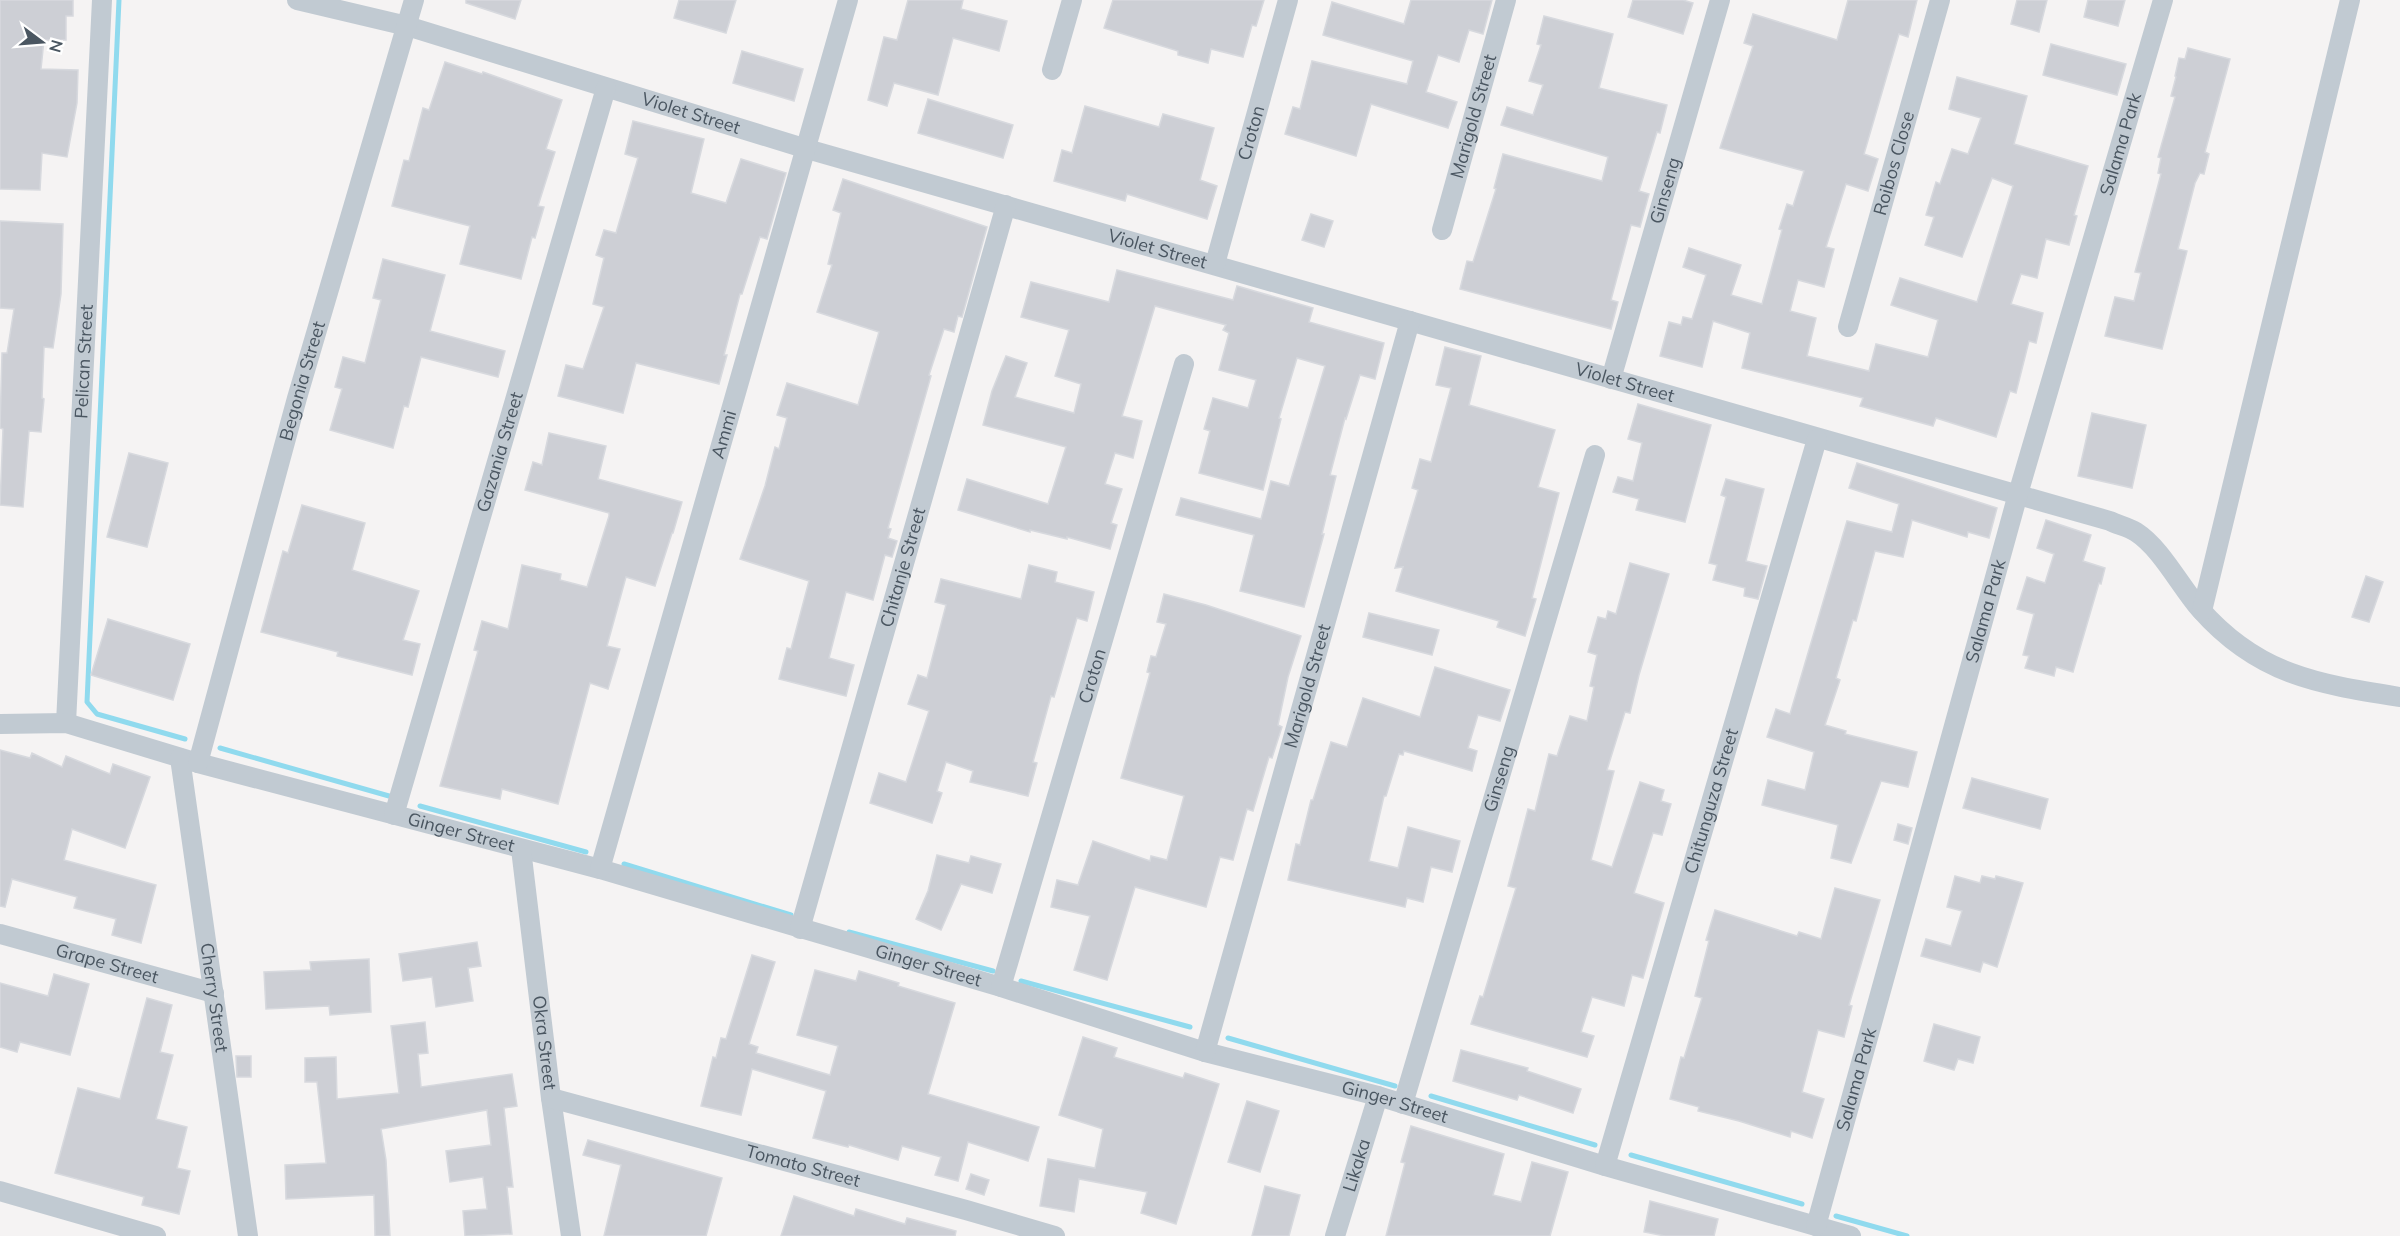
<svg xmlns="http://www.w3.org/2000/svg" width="2400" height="1236" font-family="Mulish,sans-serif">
<rect width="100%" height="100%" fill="#f5f3f3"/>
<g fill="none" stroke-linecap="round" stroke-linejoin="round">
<g stroke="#90daee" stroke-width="5">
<path d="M 119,0 L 87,702 L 97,714 L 185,739"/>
<path d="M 220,748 L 389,796"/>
<path d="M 420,806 L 586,852"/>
<path d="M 624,864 L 791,915"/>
<path d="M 849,932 L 993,971"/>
<path d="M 1021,981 L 1190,1027"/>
<path d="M 1228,1038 L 1395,1086"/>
<path d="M 1431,1096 L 1595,1145"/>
<path d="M 1631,1155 L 1802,1204"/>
<path d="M 1836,1216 L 1907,1236"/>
</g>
</g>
<g fill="#cdcfd5" stroke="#d7d9de" stroke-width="1.5">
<path d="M 0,0 L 73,0 L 73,16 L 66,16 L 66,40 L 44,40 L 41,69 L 78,70 L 77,103 L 67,157 L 42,153 L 40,190 L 0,189 Z"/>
<path d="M 466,0 L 521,0 L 515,19 L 466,3 Z"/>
<path d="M 679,0 L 736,0 L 726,33 L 674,18 Z"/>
<path d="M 908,0 L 963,0 L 961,9 L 1007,21 L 999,51 L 953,38 L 938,95 L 894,83 L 887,106 L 868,100 L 884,37 L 897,40 Z"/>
<path d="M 1113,0 L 1264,0 L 1256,26 L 1252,25 L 1243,57 L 1211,49 L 1208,63 L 1178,55 L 1178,51 L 1104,28 Z"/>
<path d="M 1411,0 L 1492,0 L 1483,34 L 1469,30 L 1459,62 L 1438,55 L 1426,92 L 1457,102 L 1448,128 L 1371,104 L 1356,156 L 1285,134 L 1293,107 L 1300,109 L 1312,61 L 1407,84 L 1413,61 L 1323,35 L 1332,2 L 1404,24 Z"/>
<path d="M 1633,0 L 1683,0 L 1693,3 L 1683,34 L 1628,17 Z"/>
<path d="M 1848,0 L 1917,0 L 1908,37 L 1899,34 L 1864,154 L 1878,159 L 1868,191 L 1846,184 L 1826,247 L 1834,249 L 1824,287 L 1798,280 L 1790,311 L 1816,318 L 1807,356 L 1869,371 L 1876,344 L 1928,357 L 1938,320 L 1891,305 L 1900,278 L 1977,302 L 2013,186 L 1992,178 L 1962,257 L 1925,245 L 1934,217 L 1926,215 L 1936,182 L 1940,184 L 1952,149 L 1968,154 L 1981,118 L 1949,109 L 1957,77 L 2027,96 L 2014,144 L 2088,166 L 2074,215 L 2077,216 L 2069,245 L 2046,239 L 2037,278 L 2021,274 L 2011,304 L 2043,313 L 2036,343 L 2029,341 L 2016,393 L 2010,391 L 1996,437 L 1936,418 L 1933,426 L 1860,406 L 1863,398 L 1742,368 L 1750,333 L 1713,321 L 1702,367 L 1660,356 L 1669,322 L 1681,325 L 1683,317 L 1692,319 L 1706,275 L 1683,267 L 1689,248 L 1741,265 L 1731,295 L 1762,304 L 1782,230 L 1779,229 L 1787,204 L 1793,206 L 1804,171 L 1720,148 L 1753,46 L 1744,43 L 1753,14 L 1837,40 Z"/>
<path d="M 2017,0 L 2047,0 L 2039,32 L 2011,24 Z"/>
<path d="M 2088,0 L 2125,0 L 2118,26 L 2084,17 Z"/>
<path d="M 1544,16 L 1613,34 L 1599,88 L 1667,105 L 1660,133 L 1657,132 L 1639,191 L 1649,194 L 1640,227 L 1631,225 L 1611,300 L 1618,302 L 1611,329 L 1460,289 L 1467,261 L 1473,262 L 1496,189 L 1494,188 L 1503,154 L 1602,181 L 1608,157 L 1501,125 L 1507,107 L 1533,115 L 1543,85 L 1529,81 L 1541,45 L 1537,44 Z"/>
<path d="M 2051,44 L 2126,64 L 2117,95 L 2043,75 Z"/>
<path d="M 2188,48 L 2230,59 L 2205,152 L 2209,154 L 2204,174 L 2200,173 L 2195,183 L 2178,249 L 2187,251 L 2162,349 L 2105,336 L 2115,297 L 2134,301 L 2141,273 L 2135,272 L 2161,174 L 2158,173 L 2161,158 L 2158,157 L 2175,97 L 2171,96 L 2176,77 L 2175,76 L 2179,58 L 2185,59 Z"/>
<path d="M 742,51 L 803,69 L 794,101 L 733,83 Z"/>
<path d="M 445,62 L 482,74 L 483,72 L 562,100 L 546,149 L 555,152 L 538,206 L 544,207 L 535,238 L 532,237 L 521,279 L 460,264 L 470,226 L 392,206 L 404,160 L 409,161 L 423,108 L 429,110 Z"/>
<path d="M 928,99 L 1013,125 L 1003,158 L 918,133 Z"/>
<path d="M 1085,106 L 1159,127 L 1163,114 L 1214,128 L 1200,180 L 1217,186 L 1207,219 L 1127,194 L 1125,201 L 1054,181 L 1062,150 L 1072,153 Z"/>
<path d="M 633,121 L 704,139 L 691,193 L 726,203 L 741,159 L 786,173 L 767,239 L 760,237 L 742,294 L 740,294 L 724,355 L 727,355 L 719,384 L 636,363 L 623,413 L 558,396 L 566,365 L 583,369 L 604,307 L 593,304 L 604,258 L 596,255 L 604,230 L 616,233 L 638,158 L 625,154 Z"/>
<path d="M 843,179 L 987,227 L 962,317 L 958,316 L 954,332 L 944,329 L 929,375 L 931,376 L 888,528 L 891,529 L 888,538 L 897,541 L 892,557 L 885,555 L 873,600 L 846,592 L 829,658 L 854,665 L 846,696 L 779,679 L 787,648 L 791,649 L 809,581 L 740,559 L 765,486 L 775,447 L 779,449 L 787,418 L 777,415 L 787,383 L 858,405 L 879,332 L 817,312 L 832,265 L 828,264 L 841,213 L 833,210 Z"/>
<path d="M 1311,214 L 1333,221 L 1324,247 L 1302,240 Z"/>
<path d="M 0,221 L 63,224 L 61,294 L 53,348 L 44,347 L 42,398 L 44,399 L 41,432 L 29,431 L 23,507 L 0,505 L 3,429 L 0,428 L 2,353 L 7,353 L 14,309 L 0,308 Z"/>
<path d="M 383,259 L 445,275 L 430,331 L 505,351 L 498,377 L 421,357 L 408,407 L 404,406 L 393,448 L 330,430 L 342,389 L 335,387 L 343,357 L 365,363 L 381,300 L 373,298 Z"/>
<path d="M 1117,270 L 1233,300 L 1237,286 L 1313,308 L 1309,322 L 1384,343 L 1375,379 L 1360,375 L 1346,419 L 1345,418 L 1330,475 L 1336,476 L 1322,534 L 1324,534 L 1304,607 L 1240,591 L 1254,535 L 1176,515 L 1181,498 L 1261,519 L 1271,481 L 1289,486 L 1325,366 L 1297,358 L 1279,418 L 1281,419 L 1263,490 L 1199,473 L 1210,431 L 1204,429 L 1213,398 L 1248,408 L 1256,380 L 1219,370 L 1229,333 L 1223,330 L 1226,325 L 1155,306 L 1122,416 L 1142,421 L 1133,458 L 1115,453 L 1105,484 L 1122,489 L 1111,523 L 1117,525 L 1110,549 L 1067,537 L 1067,539 L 1030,530 L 1030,532 L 958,510 L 967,479 L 1048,504 L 1066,447 L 983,425 L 992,391 L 1006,356 L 1027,363 L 1015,397 L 1074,413 L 1081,384 L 1055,376 L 1069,330 L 1021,317 L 1031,282 L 1109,302 Z"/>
<path d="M 1445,347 L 1481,356 L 1469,405 L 1555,430 L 1538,487 L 1559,493 L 1532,598 L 1536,599 L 1525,636 L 1497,627 L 1499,621 L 1396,591 L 1403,567 L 1395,568 L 1418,490 L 1412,488 L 1420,459 L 1431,462 L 1451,388 L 1436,385 Z"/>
<path d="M 1638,404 L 1711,425 L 1685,522 L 1636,510 L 1639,499 L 1613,492 L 1618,477 L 1633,481 L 1642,443 L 1628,439 Z"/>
<path d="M 2092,413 L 2146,425 L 2132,488 L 2078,476 Z"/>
<path d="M 549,433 L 606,446 L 598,479 L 682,502 L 673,533 L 672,533 L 655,586 L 626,577 L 607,646 L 620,649 L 608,689 L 590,683 L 558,804 L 502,789 L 500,799 L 440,786 L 478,651 L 474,650 L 482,621 L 508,629 L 522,565 L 561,574 L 560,580 L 587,587 L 609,516 L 609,513 L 525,490 L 533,462 L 542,465 Z"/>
<path d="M 129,453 L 168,463 L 147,547 L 107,537 Z"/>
<path d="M 1857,463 L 1997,508 L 1989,538 L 1968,532 L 1967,537 L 1912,520 L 1903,557 L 1875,551 L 1856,621 L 1853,620 L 1836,678 L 1840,680 L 1825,725 L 1846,731 L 1845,734 L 1917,752 L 1908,787 L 1881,781 L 1851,863 L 1831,858 L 1838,825 L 1762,805 L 1768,780 L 1805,790 L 1814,752 L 1767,737 L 1776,709 L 1790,714 L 1847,521 L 1892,532 L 1899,504 L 1849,488 Z"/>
<path d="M 1726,479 L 1764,489 L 1746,561 L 1767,566 L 1758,599 L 1744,596 L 1745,588 L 1713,580 L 1717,565 L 1709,563 L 1726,497 L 1721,495 Z"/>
<path d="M 302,505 L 365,523 L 352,570 L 419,591 L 403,640 L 420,644 L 412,675 L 337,656 L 338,652 L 261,632 L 283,551 L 288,553 Z"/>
<path d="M 2046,520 L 2091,535 L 2083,561 L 2105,568 L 2101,584 L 2099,583 L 2073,672 L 2056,667 L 2054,676 L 2025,668 L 2029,656 L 2023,655 L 2034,614 L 2017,609 L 2027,577 L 2045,583 L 2054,554 L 2037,548 Z"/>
<path d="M 1630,563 L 1669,574 L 1639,675 L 1630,713 L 1625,712 L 1607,770 L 1614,771 L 1591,860 L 1612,867 L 1640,782 L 1664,790 L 1661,801 L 1671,804 L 1662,835 L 1653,833 L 1634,893 L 1664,903 L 1643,978 L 1632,975 L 1624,1006 L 1592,997 L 1581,1032 L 1594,1036 L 1587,1057 L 1471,1024 L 1480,996 L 1483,997 L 1516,888 L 1508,886 L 1528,809 L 1535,811 L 1549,754 L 1557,756 L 1570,716 L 1587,721 L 1594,687 L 1590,686 L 1597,655 L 1588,652 L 1598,617 L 1606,619 L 1608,611 L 1616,614 Z"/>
<path d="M 1029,565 L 1057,572 L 1055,582 L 1094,592 L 1087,621 L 1077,618 L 1054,697 L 1051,696 L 1033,762 L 1037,763 L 1028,796 L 970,782 L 973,771 L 946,762 L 937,791 L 942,793 L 932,823 L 870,803 L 879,773 L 906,782 L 929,711 L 908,704 L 918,675 L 927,678 L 946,605 L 935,602 L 941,579 L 1021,599 Z"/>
<path d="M 2366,576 L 2383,582 L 2369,622 L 2352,617 Z"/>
<path d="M 1164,594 L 1206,605 L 1301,636 L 1288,677 L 1278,725 L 1282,727 L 1272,758 L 1269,757 L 1253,811 L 1247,809 L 1233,860 L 1220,857 L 1206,907 L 1135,887 L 1107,980 L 1074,970 L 1090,916 L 1051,907 L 1057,880 L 1078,885 L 1093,841 L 1150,861 L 1151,856 L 1167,860 L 1184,796 L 1121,778 L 1150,673 L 1147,672 L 1151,656 L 1156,657 L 1166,624 L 1157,622 Z"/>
<path d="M 1369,613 L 1439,630 L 1432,655 L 1363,637 Z"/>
<path d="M 108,619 L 190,644 L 173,700 L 91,675 Z"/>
<path d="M 1435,667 L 1510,690 L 1500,721 L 1478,715 L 1468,748 L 1477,751 L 1472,771 L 1404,751 L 1403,755 L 1399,754 L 1386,796 L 1384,796 L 1369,861 L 1398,868 L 1408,827 L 1460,841 L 1452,872 L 1431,867 L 1423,902 L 1407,898 L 1405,907 L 1288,880 L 1296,844 L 1300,845 L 1311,800 L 1313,800 L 1331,742 L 1347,747 L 1363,698 L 1420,717 Z"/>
<path d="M 0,750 L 30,758 L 32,753 L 62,767 L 66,756 L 110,774 L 113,764 L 150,777 L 125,848 L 72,829 L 64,860 L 156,885 L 141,943 L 112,935 L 116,919 L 74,908 L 77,897 L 12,879 L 5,907 L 0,906 Z"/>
<path d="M 1972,778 L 2048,799 L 2040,829 L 1963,808 Z"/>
<path d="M 1898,824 L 1912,828 L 1908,844 L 1894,840 Z"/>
<path d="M 937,855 L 969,863 L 971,856 L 1001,864 L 992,893 L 961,884 L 941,930 L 916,919 L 928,891 Z"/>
<path d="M 1955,876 L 1980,883 L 1982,876 L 1995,879 L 1996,876 L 2023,883 L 1997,967 L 1983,962 L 1980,972 L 1921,956 L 1926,939 L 1951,946 L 1962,911 L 1947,907 Z"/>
<path d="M 1835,888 L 1880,900 L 1849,1005 L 1852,1006 L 1844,1037 L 1818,1030 L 1802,1092 L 1824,1099 L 1812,1138 L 1791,1131 L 1790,1137 L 1739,1121 L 1698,1111 L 1699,1107 L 1670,1099 L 1681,1057 L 1684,1058 L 1702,998 L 1695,996 L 1709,941 L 1706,940 L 1715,910 L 1797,936 L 1799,932 L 1821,939 Z"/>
<path d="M 477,942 L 481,966 L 468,968 L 473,1001 L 436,1007 L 432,977 L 403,981 L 399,954 Z"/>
<path d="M 752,955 L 775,962 L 749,1044 L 758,1047 L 756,1053 L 830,1075 L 838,1046 L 797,1035 L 815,970 L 856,981 L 859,971 L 899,983 L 898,986 L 955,1003 L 928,1094 L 1039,1127 L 1028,1161 L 968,1142 L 958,1181 L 935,1175 L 941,1157 L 902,1146 L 898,1160 L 849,1145 L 848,1147 L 813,1138 L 826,1091 L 752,1069 L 741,1115 L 701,1106 L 713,1057 L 716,1058 L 721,1038 L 726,1039 Z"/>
<path d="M 369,959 L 371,1012 L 330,1015 L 329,1006 L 266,1009 L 264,972 L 311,970 L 310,962 Z"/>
<path d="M 54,974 L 89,984 L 70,1055 L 20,1042 L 17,1052 L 0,1047 L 0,983 L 48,996 Z"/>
<path d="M 147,998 L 172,1005 L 160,1052 L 173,1055 L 156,1119 L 187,1127 L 177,1168 L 190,1171 L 179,1214 L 142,1205 L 144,1197 L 55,1173 L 78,1088 L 120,1099 Z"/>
<path d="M 425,1022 L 428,1053 L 418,1054 L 421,1087 L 512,1074 L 517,1106 L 504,1108 L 513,1187 L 507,1187 L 512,1234 L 465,1236 L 463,1211 L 487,1209 L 483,1177 L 450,1182 L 446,1151 L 491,1145 L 487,1110 L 381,1129 L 386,1160 L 390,1236 L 375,1236 L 374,1195 L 286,1199 L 285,1165 L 326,1163 L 317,1082 L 305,1082 L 305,1058 L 336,1057 L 337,1099 L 399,1093 L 391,1026 Z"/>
<path d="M 1934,1024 L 1980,1037 L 1973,1063 L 1958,1059 L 1954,1070 L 1924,1061 Z"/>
<path d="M 1083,1037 L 1117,1048 L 1114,1057 L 1183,1078 L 1185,1073 L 1219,1084 L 1176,1224 L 1141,1213 L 1147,1192 L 1079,1179 L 1074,1212 L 1040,1206 L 1048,1159 L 1095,1168 L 1103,1129 L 1059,1115 Z"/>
<path d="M 1461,1050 L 1528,1068 L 1527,1071 L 1581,1089 L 1573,1113 L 1519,1095 L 1517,1100 L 1453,1081 Z"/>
<path d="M 236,1056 L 251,1056 L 251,1077 L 237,1077 Z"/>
<path d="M 1247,1101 L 1279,1111 L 1260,1172 L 1228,1162 Z"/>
<path d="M 1411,1126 L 1504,1154 L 1493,1195 L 1521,1202 L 1532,1162 L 1568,1172 L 1550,1236 L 1386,1236 L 1405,1163 L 1401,1162 Z"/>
<path d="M 588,1140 L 722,1178 L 706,1236 L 604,1236 L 621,1165 L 583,1155 Z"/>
<path d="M 971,1174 L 989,1180 L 984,1195 L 966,1189 Z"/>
<path d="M 1265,1186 L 1300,1195 L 1289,1236 L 1252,1236 Z"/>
<path d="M 794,1196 L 854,1216 L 856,1209 L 905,1224 L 907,1218 L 956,1231 L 955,1236 L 781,1236 Z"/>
<path d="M 1650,1201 L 1718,1219 L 1714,1236 L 1665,1236 L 1644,1232 Z"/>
</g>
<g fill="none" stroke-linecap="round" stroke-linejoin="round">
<g stroke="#c1cad2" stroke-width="20">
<path id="s1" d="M 297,0 L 407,26 L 807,149 L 2110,521 C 2118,525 2128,527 2136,532 C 2161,548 2180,586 2200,609 C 2258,675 2317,684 2400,697"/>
<path d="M 1052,70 L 1072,0"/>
<path id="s2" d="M 1442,230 L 1506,0"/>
<path id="s3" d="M 1215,264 L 1288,0"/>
<path id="s4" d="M 1848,327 L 1940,0"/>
<path id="s5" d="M 1611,379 L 1720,0"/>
<path d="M 2202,611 L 2350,0"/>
<path id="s6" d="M 66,723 L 102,0"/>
<path id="s7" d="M 0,724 L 66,723 L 198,763 L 600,869 L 1001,987 L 1205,1052 L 1378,1096 L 1605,1166 L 1851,1236"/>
<path id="s8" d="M 180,758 L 248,1236"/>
<path id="s9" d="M 198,763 L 297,398 L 414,0"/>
<path id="s10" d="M 394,815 L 606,88"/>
<path id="s11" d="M 521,849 L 551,1098 L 571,1236"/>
<path id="s12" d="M 600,869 L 848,0"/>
<path id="s13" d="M 800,929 L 1006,205"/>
<path id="s14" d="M 0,934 L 214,993"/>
<path id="s15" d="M 1001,987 L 1184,364"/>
<path id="s16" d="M 1205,1052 L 1410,321"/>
<path id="s17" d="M 551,1098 L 966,1210 L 1055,1236"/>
<path id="s18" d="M 1403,1104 L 1595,455"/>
<path id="s19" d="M 1605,1166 L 1817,439"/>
<path d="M 0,1191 L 156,1236"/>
<path id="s20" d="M 1816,1226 L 2018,494 L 2163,0"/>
<path id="s21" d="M 1335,1236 L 1378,1096"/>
</g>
</g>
<g text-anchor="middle" stroke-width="4.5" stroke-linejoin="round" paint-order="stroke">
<g font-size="18" fill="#4a5661" stroke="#fff">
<text dy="6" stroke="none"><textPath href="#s1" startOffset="410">Violet Street</textPath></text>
<text dy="6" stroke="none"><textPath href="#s2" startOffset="118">Marigold Street</textPath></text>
<text dy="6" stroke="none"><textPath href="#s3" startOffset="136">Croton</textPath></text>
<text dy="6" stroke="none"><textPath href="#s20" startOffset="1124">Salama Park</textPath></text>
<text dy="6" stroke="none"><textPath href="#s4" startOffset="170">Roibos Close</textPath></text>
<text dy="6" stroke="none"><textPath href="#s5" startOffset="196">Ginseng</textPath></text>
<text dy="6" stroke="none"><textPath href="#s1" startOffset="896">Violet Street</textPath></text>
<text dy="6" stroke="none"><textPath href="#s6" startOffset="362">Pelican Street</textPath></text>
<text dy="6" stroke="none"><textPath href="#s9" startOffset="396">Begonia Street</textPath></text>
<text dy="6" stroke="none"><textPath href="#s1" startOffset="1382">Violet Street</textPath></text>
<text dy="6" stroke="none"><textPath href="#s12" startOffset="452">Ammi</textPath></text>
<text dy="6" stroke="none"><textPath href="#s10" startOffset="378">Gazania Street</textPath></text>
<text dy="6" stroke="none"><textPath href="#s13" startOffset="376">Chitanje Street</textPath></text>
<text dy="6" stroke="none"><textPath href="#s20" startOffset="638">Salama Park</textPath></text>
<text dy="6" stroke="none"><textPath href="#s15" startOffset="324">Croton</textPath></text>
<text dy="6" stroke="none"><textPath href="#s16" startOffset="380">Marigold Street</textPath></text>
<text dy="6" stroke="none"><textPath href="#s18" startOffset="339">Ginseng</textPath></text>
<text dy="6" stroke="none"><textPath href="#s19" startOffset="380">Chitunguza Street</textPath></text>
<text dy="6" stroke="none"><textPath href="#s7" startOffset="476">Ginger Street</textPath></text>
<text dy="6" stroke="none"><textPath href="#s14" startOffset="111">Grape Street</textPath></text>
<text dy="6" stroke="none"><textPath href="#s7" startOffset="962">Ginger Street</textPath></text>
<text dy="6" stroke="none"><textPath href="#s8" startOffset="242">Cherry Street</textPath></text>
<text dy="6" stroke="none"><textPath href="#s11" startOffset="195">Okra Street</textPath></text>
<text dy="6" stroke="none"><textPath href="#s20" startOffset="152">Salama Park</textPath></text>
<text dy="6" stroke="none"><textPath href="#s7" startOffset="1448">Ginger Street</textPath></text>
<text dy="6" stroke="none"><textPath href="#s17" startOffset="261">Tomato Street</textPath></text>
<text dy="6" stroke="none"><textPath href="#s21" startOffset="74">Likaka</textPath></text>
</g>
</g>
<g transform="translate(42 42) rotate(106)" stroke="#ffffff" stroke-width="4.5" paint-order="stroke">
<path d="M0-4.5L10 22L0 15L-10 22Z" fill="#4a5661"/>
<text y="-9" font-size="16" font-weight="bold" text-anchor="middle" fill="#4a5661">N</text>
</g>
</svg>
